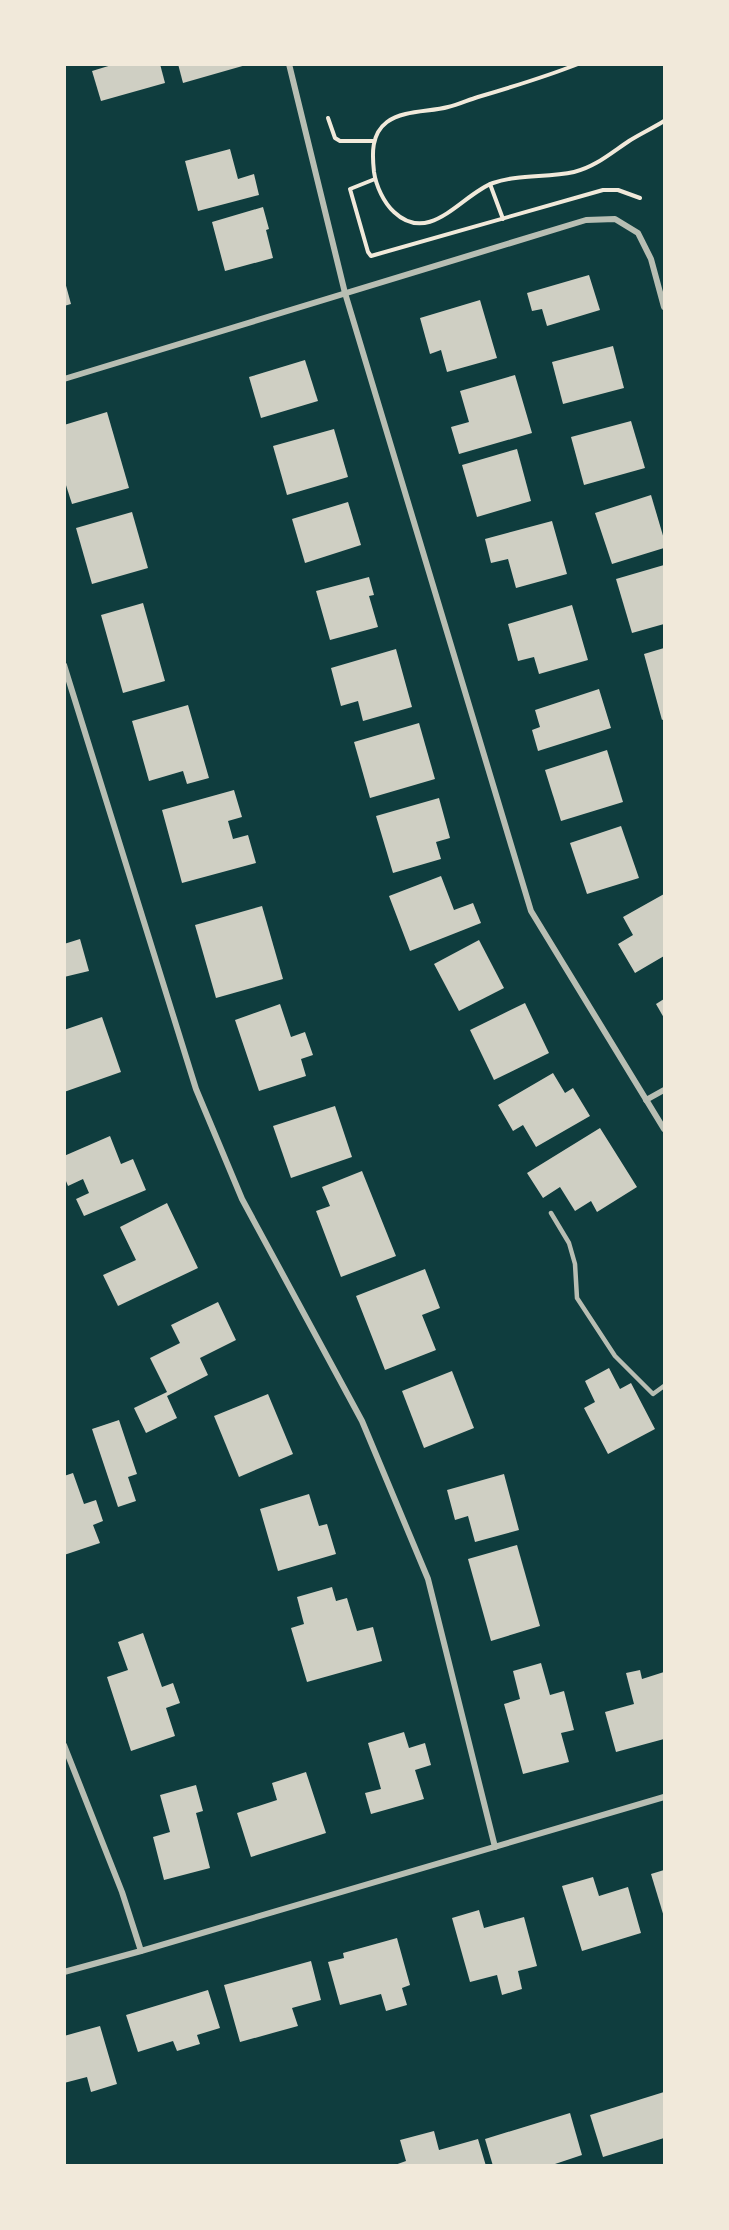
<svg xmlns="http://www.w3.org/2000/svg" width="729" height="2230" font-family="'Noto Sans',sans-serif">
<rect width="100%" height="100%" fill="#0f3d3e"/>
<g fill="#cfcfc3">
<path d="M 115,64 L 160,64 L 165,83 L 101,101 L 92,71 Z"/>
<path d="M 178,64 L 246,64 L 246,65 L 183,83 Z"/>
<path d="M 230,149 L 238,179 L 254,174 L 259,195 L 198,211 L 185,161 Z"/>
<path d="M 263,207 L 269,229 L 266,230 L 273,258 L 225,271 L 212,222 Z"/>
<path d="M 589,275 L 600,310 L 547,326 L 542,309 L 532,311 L 527,293 Z"/>
<path d="M 65,282 L 71,304 L 64,306 L 64,283 Z"/>
<path d="M 480,300 L 497,358 L 447,372 L 441,350 L 430,354 L 420,318 Z"/>
<path d="M 613,346 L 624,388 L 563,404 L 552,362 Z"/>
<path d="M 305,360 L 318,401 L 261,418 L 249,377 Z"/>
<path d="M 515,375 L 532,433 L 459,454 L 451,427 L 469,422 L 460,391 Z"/>
<path d="M 107,412 L 129,488 L 72,504 L 64,479 L 64,425 Z"/>
<path d="M 631,421 L 645,468 L 584,485 L 571,437 Z"/>
<path d="M 334,429 L 348,477 L 287,495 L 273,446 Z"/>
<path d="M 517,449 L 531,501 L 477,517 L 462,465 Z"/>
<path d="M 651,495 L 664,539 L 664,548 L 612,564 L 595,513 Z"/>
<path d="M 348,502 L 361,545 L 305,563 L 292,519 Z"/>
<path d="M 132,512 L 148,568 L 92,584 L 76,528 Z"/>
<path d="M 552,521 L 567,574 L 516,588 L 508,559 L 491,563 L 485,539 Z"/>
<path d="M 664,565 L 664,624 L 632,633 L 616,579 Z"/>
<path d="M 369,577 L 374,595 L 369,596 L 378,627 L 330,640 L 316,591 Z"/>
<path d="M 143,603 L 165,681 L 123,693 L 101,615 Z"/>
<path d="M 572,605 L 588,660 L 539,674 L 534,657 L 518,661 L 508,624 Z"/>
<path d="M 664,648 L 664,719 L 662,720 L 644,654 Z"/>
<path d="M 396,649 L 412,707 L 363,721 L 358,701 L 341,706 L 331,668 Z"/>
<path d="M 599,689 L 611,728 L 538,751 L 532,730 L 540,727 L 535,710 Z"/>
<path d="M 188,705 L 209,778 L 187,784 L 183,771 L 149,781 L 132,721 Z"/>
<path d="M 419,723 L 435,779 L 370,798 L 354,742 Z"/>
<path d="M 607,750 L 623,802 L 561,821 L 545,770 Z"/>
<path d="M 234,790 L 242,817 L 228,821 L 233,839 L 248,835 L 256,863 L 182,883 L 162,810 Z"/>
<path d="M 439,798 L 450,838 L 436,842 L 441,859 L 393,873 L 376,816 Z"/>
<path d="M 621,826 L 639,878 L 587,894 L 570,843 Z"/>
<path d="M 441,876 L 454,910 L 473,903 L 481,923 L 410,951 L 389,896 Z"/>
<path d="M 664,894 L 664,956 L 635,973 L 618,944 L 633,935 L 623,917 Z"/>
<path d="M 262,906 L 283,979 L 216,998 L 195,925 Z"/>
<path d="M 80,939 L 89,971 L 64,977 L 64,944 Z"/>
<path d="M 479,940 L 504,988 L 459,1011 L 434,964 Z"/>
<path d="M 664,999 L 664,1018 L 656,1004 Z"/>
<path d="M 525,1003 L 549,1053 L 494,1080 L 470,1030 Z"/>
<path d="M 280,1004 L 291,1037 L 305,1032 L 313,1055 L 301,1059 L 306,1076 L 259,1091 L 235,1020 Z"/>
<path d="M 102,1017 L 121,1072 L 64,1092 L 64,1030 Z"/>
<path d="M 553,1073 L 565,1093 L 573,1088 L 590,1116 L 536,1147 L 523,1125 L 513,1131 L 498,1105 Z"/>
<path d="M 335,1106 L 352,1157 L 291,1178 L 273,1126 Z"/>
<path d="M 600,1128 L 637,1187 L 597,1212 L 591,1201 L 575,1211 L 560,1187 L 543,1198 L 527,1173 Z"/>
<path d="M 110,1136 L 121,1164 L 133,1159 L 146,1190 L 84,1216 L 76,1199 L 89,1193 L 83,1179 L 68,1186 L 64,1176 L 64,1156 Z"/>
<path d="M 362,1171 L 396,1256 L 341,1277 L 316,1211 L 330,1206 L 322,1187 Z"/>
<path d="M 167,1203 L 198,1268 L 118,1306 L 103,1275 L 136,1260 L 120,1227 Z"/>
<path d="M 425,1269 L 440,1308 L 422,1315 L 436,1350 L 385,1370 L 356,1296 Z"/>
<path d="M 218,1302 L 236,1340 L 200,1358 L 208,1375 L 167,1396 L 177,1418 L 146,1433 L 134,1408 L 167,1392 L 150,1358 L 180,1343 L 171,1325 Z"/>
<path d="M 609,1368 L 620,1389 L 631,1383 L 655,1429 L 608,1454 L 584,1408 L 595,1402 L 585,1381 Z"/>
<path d="M 452,1371 L 474,1428 L 424,1448 L 402,1391 Z"/>
<path d="M 268,1394 L 293,1454 L 239,1477 L 214,1416 Z"/>
<path d="M 119,1420 L 137,1474 L 128,1477 L 136,1501 L 118,1507 L 92,1429 Z"/>
<path d="M 73,1473 L 84,1504 L 96,1500 L 103,1521 L 93,1525 L 100,1543 L 64,1555 L 64,1476 Z"/>
<path d="M 504,1474 L 519,1530 L 475,1542 L 468,1516 L 455,1520 L 447,1490 Z"/>
<path d="M 309,1494 L 319,1526 L 327,1524 L 336,1554 L 278,1571 L 260,1509 Z"/>
<path d="M 517,1545 L 540,1626 L 491,1641 L 468,1559 Z"/>
<path d="M 332,1587 L 336,1601 L 347,1598 L 357,1631 L 373,1627 L 382,1661 L 307,1682 L 291,1628 L 304,1624 L 297,1597 Z"/>
<path d="M 143,1633 L 162,1687 L 173,1683 L 180,1703 L 166,1708 L 175,1736 L 131,1751 L 107,1677 L 128,1670 L 118,1642 Z"/>
<path d="M 541,1663 L 550,1695 L 564,1691 L 574,1730 L 561,1733 L 569,1762 L 523,1774 L 504,1704 L 520,1699 L 513,1671 Z"/>
<path d="M 640,1670 L 642,1679 L 664,1672 L 664,1739 L 616,1752 L 605,1712 L 634,1704 L 626,1673 Z"/>
<path d="M 404,1732 L 409,1748 L 425,1743 L 431,1765 L 415,1770 L 424,1799 L 371,1814 L 365,1793 L 381,1789 L 368,1743 Z"/>
<path d="M 306,1772 L 326,1833 L 251,1857 L 237,1813 L 277,1800 L 272,1783 Z"/>
<path d="M 196,1785 L 203,1811 L 196,1813 L 210,1868 L 164,1880 L 153,1837 L 170,1832 L 160,1795 Z"/>
<path d="M 664,1870 L 664,1917 L 651,1874 Z"/>
<path d="M 593,1877 L 599,1896 L 628,1887 L 641,1933 L 582,1951 L 562,1886 Z"/>
<path d="M 479,1910 L 484,1928 L 524,1917 L 537,1966 L 518,1971 L 522,1989 L 502,1995 L 497,1975 L 470,1982 L 452,1918 Z"/>
<path d="M 397,1938 L 410,1985 L 402,1988 L 407,2005 L 386,2011 L 381,1994 L 340,2005 L 328,1962 L 344,1958 L 343,1953 Z"/>
<path d="M 311,1961 L 321,2000 L 292,2008 L 298,2026 L 240,2042 L 224,1985 Z"/>
<path d="M 208,1990 L 220,2028 L 197,2035 L 200,2044 L 177,2051 L 173,2041 L 138,2052 L 126,2015 Z"/>
<path d="M 100,2026 L 117,2084 L 91,2092 L 87,2077 L 64,2083 L 64,2036 Z"/>
<path d="M 664,2092 L 664,2138 L 603,2157 L 590,2115 Z"/>
<path d="M 570,2113 L 582,2155 L 549,2166 L 493,2166 L 485,2139 Z"/>
<path d="M 434,2131 L 439,2150 L 478,2139 L 486,2166 L 392,2166 L 406,2161 L 400,2140 Z"/>
</g>
<g fill="none" stroke-linecap="round" stroke-linejoin="round">
<g stroke="#f1e9da" stroke-width="4">
<path d="M 578,64 C 545,77 512,87 478,97 C 468,100 458,105 448,107 C 430,112 403,110 387,122 C 371,134 372,154 374,172 C 376,186 384,203 394,212 C 430,246 462,194 493,183 C 519,174 547,178 574,172 C 595,167 611,153 629,141 C 640,134 653,128 664,121"/>
<path d="M 328,118 L 335,138 L 340,141 L 374,141"/>
<path d="M 375,179 L 350,189 L 368,252 L 371,256 L 603,190 L 618,190 L 640,198"/>
<path d="M 490,184 L 503,219"/>
</g>
<path stroke="#b8beb3" stroke-width="4.5" d="M 551,1213 L 569,1243 L 575,1264 L 577,1298 L 615,1356 L 653,1394 L 664,1386"/>
<g stroke="#b8beb3" stroke-width="6">
<path d="M 289,64 L 345,293 L 531,911 L 664,1129"/>
<path d="M 64,379 L 586,220 L 615,219 L 638,233 L 651,259 L 664,307"/>
<path d="M 64,665 L 196,1089 L 242,1199 L 362,1421 L 428,1579 L 495,1847"/>
<path d="M 646,1100 L 664,1090"/>
<path d="M 64,1745 L 122,1892 L 141,1951"/>
<path d="M 64,1972 L 141,1951 L 664,1797"/>
</g>
</g>
<rect width="729" height="2230" fill="none" stroke="#f1e9da" stroke-width="132"/>
</svg>
